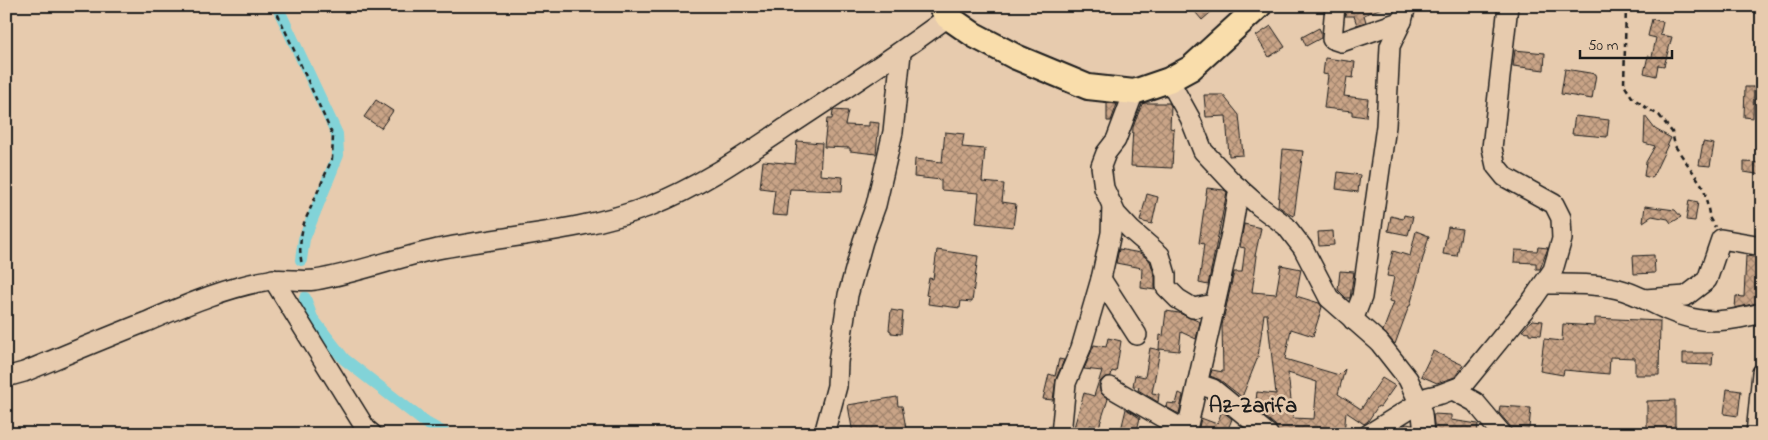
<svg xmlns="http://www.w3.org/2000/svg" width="1768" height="440" font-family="'Indie Flower',sans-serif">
<defs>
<pattern id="building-cross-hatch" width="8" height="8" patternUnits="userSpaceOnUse" patternTransform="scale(1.25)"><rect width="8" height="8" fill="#c9a487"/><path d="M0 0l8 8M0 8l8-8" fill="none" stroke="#a2856e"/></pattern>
</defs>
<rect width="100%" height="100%" fill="#e7cbae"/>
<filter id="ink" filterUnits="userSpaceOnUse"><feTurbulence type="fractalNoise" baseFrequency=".02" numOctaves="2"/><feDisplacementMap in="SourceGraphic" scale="10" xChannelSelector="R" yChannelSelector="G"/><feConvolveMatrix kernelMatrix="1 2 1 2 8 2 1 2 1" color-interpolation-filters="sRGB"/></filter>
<g filter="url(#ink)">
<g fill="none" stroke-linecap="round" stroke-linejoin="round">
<g stroke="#82d3d8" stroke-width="12">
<path d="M 277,6 L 337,134 L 338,155 L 304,239 L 301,260"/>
<path d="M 305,298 L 312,318 L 344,359 L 426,423 L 446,434"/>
</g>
</g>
<g fill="url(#building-cross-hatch)" stroke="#1c1c1c" fill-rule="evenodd">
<path d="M 1190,6 L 1218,6 L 1202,20 Z"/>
<path d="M 1360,6 L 1384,6 L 1384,7 L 1364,15 L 1366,22 L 1357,25 L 1354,16 L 1345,16 L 1346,12 Z"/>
<path d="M 1652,19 L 1663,22 L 1660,35 L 1672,37 L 1664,66 L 1658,65 L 1656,76 L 1644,73 L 1648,56 L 1652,57 L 1656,38 L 1648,36 Z"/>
<path d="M 1271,26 L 1285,47 L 1269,57 L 1256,36 Z"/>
<path d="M 1319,28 L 1321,32 L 1321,38 L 1306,46 L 1302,37 Z"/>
<path d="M 1515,50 L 1545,53 L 1544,70 L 1513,66 Z"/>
<path d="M 1325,58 L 1355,62 L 1353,78 L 1347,77 L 1344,96 L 1368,99 L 1366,117 L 1352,115 L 1352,111 L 1324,108 L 1328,75 L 1323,74 Z"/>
<path d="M 1565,69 L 1596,74 L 1592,99 L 1561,94 Z"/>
<path d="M 1745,87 L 1754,87 L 1753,118 L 1744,117 Z"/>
<path d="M 1204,95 L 1223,95 L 1239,115 L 1243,155 L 1229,156 L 1226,116 L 1206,117 Z"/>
<path d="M 376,100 L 393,111 L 381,128 L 364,117 Z"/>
<path d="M 1107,103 L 1117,104 L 1111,121 L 1107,121 Z"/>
<path d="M 1145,103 L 1169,103 L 1171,106 L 1170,128 L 1174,129 L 1172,168 L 1131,166 L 1133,127 L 1142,104 Z"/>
<path d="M 833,110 L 848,111 L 845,125 L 869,126 L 869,122 L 879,123 L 876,154 L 850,151 L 850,148 L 824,147 L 827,119 L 832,119 Z"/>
<path d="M 1575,116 L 1609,120 L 1607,137 L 1572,134 Z"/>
<path d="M 1645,116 L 1655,129 L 1671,138 L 1652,178 L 1644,176 L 1646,162 L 1655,146 L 1644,143 Z"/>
<path d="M 945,132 L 964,134 L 962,147 L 985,149 L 982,182 L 1004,184 L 1002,202 L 1016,204 L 1013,227 L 976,223 L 979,193 L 941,190 L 941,180 L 914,177 L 915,159 L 942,162 Z"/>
<path d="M 797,141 L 822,143 L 820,175 L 843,177 L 842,191 L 790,189 L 787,216 L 772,215 L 775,190 L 760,188 L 763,161 L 795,164 Z"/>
<path d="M 1703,142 L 1714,144 L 1710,166 L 1699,165 Z"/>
<path d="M 1283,149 L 1303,151 L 1294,216 L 1291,215 L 1278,206 Z"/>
<path d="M 1744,162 L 1762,163 L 1762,175 L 1744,172 Z"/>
<path d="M 1338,172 L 1360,175 L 1358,192 L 1336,189 Z"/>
<path d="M 1207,188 L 1224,190 L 1227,192 L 1208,285 L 1199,283 L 1204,244 L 1199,243 Z"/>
<path d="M 1147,194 L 1158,197 L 1152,224 L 1140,221 Z"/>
<path d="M 1689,200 L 1698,202 L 1695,221 L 1686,220 Z"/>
<path d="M 1645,206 L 1675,210 L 1681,217 L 1671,223 L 1668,219 L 1652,216 L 1643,222 Z"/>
<path d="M 1404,215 L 1413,217 L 1408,235 L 1388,231 L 1391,216 L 1403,219 Z"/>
<path d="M 1244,224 L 1261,228 L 1255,256 L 1257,256 L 1252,292 L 1276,294 L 1281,265 L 1301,269 L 1296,296 L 1319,303 L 1322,307 L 1313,336 L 1291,329 L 1285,359 L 1339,375 L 1345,369 L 1338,394 L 1361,409 L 1382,378 L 1395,386 L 1380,407 L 1378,406 L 1368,421 L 1364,424 L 1346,412 L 1344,434 L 1304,430 L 1304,434 L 1279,434 L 1275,425 L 1255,409 L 1257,392 L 1276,394 L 1267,314 L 1264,314 L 1258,357 L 1242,397 L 1220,380 L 1210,376 L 1212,370 L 1223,372 L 1222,325 L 1234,272 L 1242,272 L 1245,248 L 1240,247 ZM 1288,373 L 1317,382 L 1314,419 L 1293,418 Z"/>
<path d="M 1448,227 L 1462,229 L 1457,256 L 1443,254 Z"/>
<path d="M 1333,231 L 1334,245 L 1319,246 L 1318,232 Z"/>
<path d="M 1416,231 L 1429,236 L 1410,306 L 1409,306 L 1395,344 L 1383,331 L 1394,302 L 1389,301 L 1394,277 L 1387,276 L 1393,251 L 1410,256 Z"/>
<path d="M 1538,247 L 1548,248 L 1540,269 L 1536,269 L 1536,263 L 1514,262 L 1515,250 L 1537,251 Z"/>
<path d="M 1119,249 L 1140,253 L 1150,261 L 1155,277 L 1155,290 L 1141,288 L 1142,268 L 1116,263 Z"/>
<path d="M 937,250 L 978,256 L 972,302 L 961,301 L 960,308 L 928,304 L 929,296 L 926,295 L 929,278 L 933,279 Z"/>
<path d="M 1654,255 L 1655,273 L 1634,274 L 1633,256 Z"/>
<path d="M 1746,256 L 1762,258 L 1762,294 L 1757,293 L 1757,303 L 1735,308 L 1736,296 L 1744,297 Z"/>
<path d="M 1340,271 L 1354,272 L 1350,298 L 1346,298 L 1338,290 Z"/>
<path d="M 891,310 L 903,312 L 901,334 L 891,333 L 891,331 L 889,330 Z"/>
<path d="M 1166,311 L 1179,313 L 1200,322 L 1196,339 L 1181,332 L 1179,351 L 1159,349 L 1160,335 L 1163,336 Z"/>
<path d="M 1595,318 L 1660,321 L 1659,375 L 1635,375 L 1635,358 L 1610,357 L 1609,374 L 1564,370 L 1563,375 L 1540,371 L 1544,339 L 1562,341 L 1563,324 L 1595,326 Z"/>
<path d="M 1532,320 L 1543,321 L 1541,335 L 1529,334 L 1529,332 L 1522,331 Z"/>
<path d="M 1108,338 L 1121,341 L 1116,372 L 1112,371 L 1111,376 L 1104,378 L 1100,382 L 1099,386 L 1101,393 L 1108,399 L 1099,427 L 1090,425 L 1088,434 L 1072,434 L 1084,393 L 1094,396 L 1102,371 L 1084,369 L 1094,345 L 1106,347 Z"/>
<path d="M 1150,348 L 1160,350 L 1152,393 L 1159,394 L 1158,402 L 1138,390 L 1139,387 L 1133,386 L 1135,375 L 1145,377 Z"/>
<path d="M 1433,351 L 1463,365 L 1455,377 L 1437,383 L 1421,376 Z"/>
<path d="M 1683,353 L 1713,353 L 1712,365 L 1683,364 Z"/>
<path d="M 1059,359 L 1064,360 L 1056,379 L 1053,400 L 1043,399 L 1049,374 L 1055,376 Z"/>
<path d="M 1727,389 L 1741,391 L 1738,416 L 1724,414 Z"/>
<path d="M 1179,393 L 1183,395 L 1179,414 L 1166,407 L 1167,403 L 1176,404 Z"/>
<path d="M 897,397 L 898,406 L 902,406 L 907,434 L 853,434 L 848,405 Z"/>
<path d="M 1675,400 L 1675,432 L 1647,432 L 1647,401 Z"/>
<path d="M 1500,406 L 1531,408 L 1529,428 L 1511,427 L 1499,413 Z"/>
<path d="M 1126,409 L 1140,418 L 1136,434 L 1120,434 Z"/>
<path d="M 1222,411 L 1232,419 L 1228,429 L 1239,434 L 1202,434 L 1198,432 L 1201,418 L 1217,424 Z"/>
<path d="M 1433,414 L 1451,415 L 1451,420 L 1478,424 L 1477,434 L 1435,434 Z"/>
<path d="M 1406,424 L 1412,425 L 1413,434 L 1401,434 L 1402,427 Z"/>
</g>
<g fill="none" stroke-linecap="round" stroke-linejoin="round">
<defs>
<g id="minor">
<path d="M 1335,6 L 1332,39 L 1341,42 L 1402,21"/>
<path d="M 1169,80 L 1190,118 L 1203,151 L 1233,183 L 1259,206 L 1286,226 L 1303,248 L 1329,298 L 1379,342 L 1408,379 L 1416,396 L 1422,414 L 1424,434"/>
<path d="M 1134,92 L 1116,140 L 1106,153 L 1101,166 L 1104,188 L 1116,214 L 1131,230 L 1160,255 L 1166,275 L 1166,287 L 1178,299 L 1193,308 L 1214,304"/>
<path d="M 273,279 L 366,429 L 372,434"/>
<path d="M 1101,279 L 1137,335"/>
<path d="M 1544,284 C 1568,284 1594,283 1618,289 C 1635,293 1651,303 1667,310 C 1703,326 1725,322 1762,313"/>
<path d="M 1645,299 L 1686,296 L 1707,280 L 1721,239 L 1762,246"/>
<path d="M 1353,320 L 1362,297 L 1386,126 L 1390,46 L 1402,21 L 1406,6"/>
<path d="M 6,377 L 24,372 C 65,355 105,338 146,322 C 186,305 227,287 270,280 C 285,278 300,282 315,280 C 359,273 400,256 443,248 C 512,235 584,231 650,206 C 701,186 745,155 790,125 C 844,90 897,55 948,17"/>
<path d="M 1198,384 L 1213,389 L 1268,434"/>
<path d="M 1110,387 L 1186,431"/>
<path d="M 1453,390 L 1475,402 L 1502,434"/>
<path d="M 824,434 L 837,386 L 838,362 L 848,295 L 863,241 L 876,205 L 893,132 L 901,53"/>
<path d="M 1061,434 L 1066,383 L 1081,348 L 1101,279 L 1111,233 L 1112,205"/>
<path d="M 1186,434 L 1232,229 L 1239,188"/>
<path d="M 1369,434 L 1428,397 L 1441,394 L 1462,386 L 1533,299 L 1553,270 L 1562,239 L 1561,218 L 1554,204 L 1505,177 L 1496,166 L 1492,148 L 1508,6"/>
<path d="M 1756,434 L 1762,373"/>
</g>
<path id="major" d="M 941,6 L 948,17 L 974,35 L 1016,57 L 1088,87 L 1134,92 L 1169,80 L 1191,68 L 1259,6"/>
</defs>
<use href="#minor" stroke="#1c1c1c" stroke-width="22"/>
<use href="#major" stroke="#1c1c1c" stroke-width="28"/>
<g stroke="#1c1c1c" stroke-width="2.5" stroke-dasharray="5 4" stroke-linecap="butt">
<path d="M 274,6 L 333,136 L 332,159 L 304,223 C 300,238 299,251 302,265"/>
<path d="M 1626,6 L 1624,85 L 1632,97 L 1649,110 L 1659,115 L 1672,132 L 1675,146 L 1704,188 L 1710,219 L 1715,227"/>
</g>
<use href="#minor" stroke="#e7cbae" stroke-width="19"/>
<use href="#major" stroke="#f9ddab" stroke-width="24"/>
</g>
</g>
<g text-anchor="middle" stroke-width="5" stroke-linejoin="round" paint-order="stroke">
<g font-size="22" font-weight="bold" fill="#1c1c1c" stroke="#e7cbae">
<text x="1253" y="412">Az-Zarifa</text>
</g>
</g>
<rect width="1768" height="440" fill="none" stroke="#e7cbae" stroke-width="25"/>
<rect x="12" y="12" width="1743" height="415" fill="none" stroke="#1c1c1c" stroke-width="2" filter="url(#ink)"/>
<path d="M1580 50v8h92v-8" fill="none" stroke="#1c1c1c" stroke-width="2.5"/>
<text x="1588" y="50" font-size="15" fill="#1c1c1c" stroke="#e7cbae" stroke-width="4" paint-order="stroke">50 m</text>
</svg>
